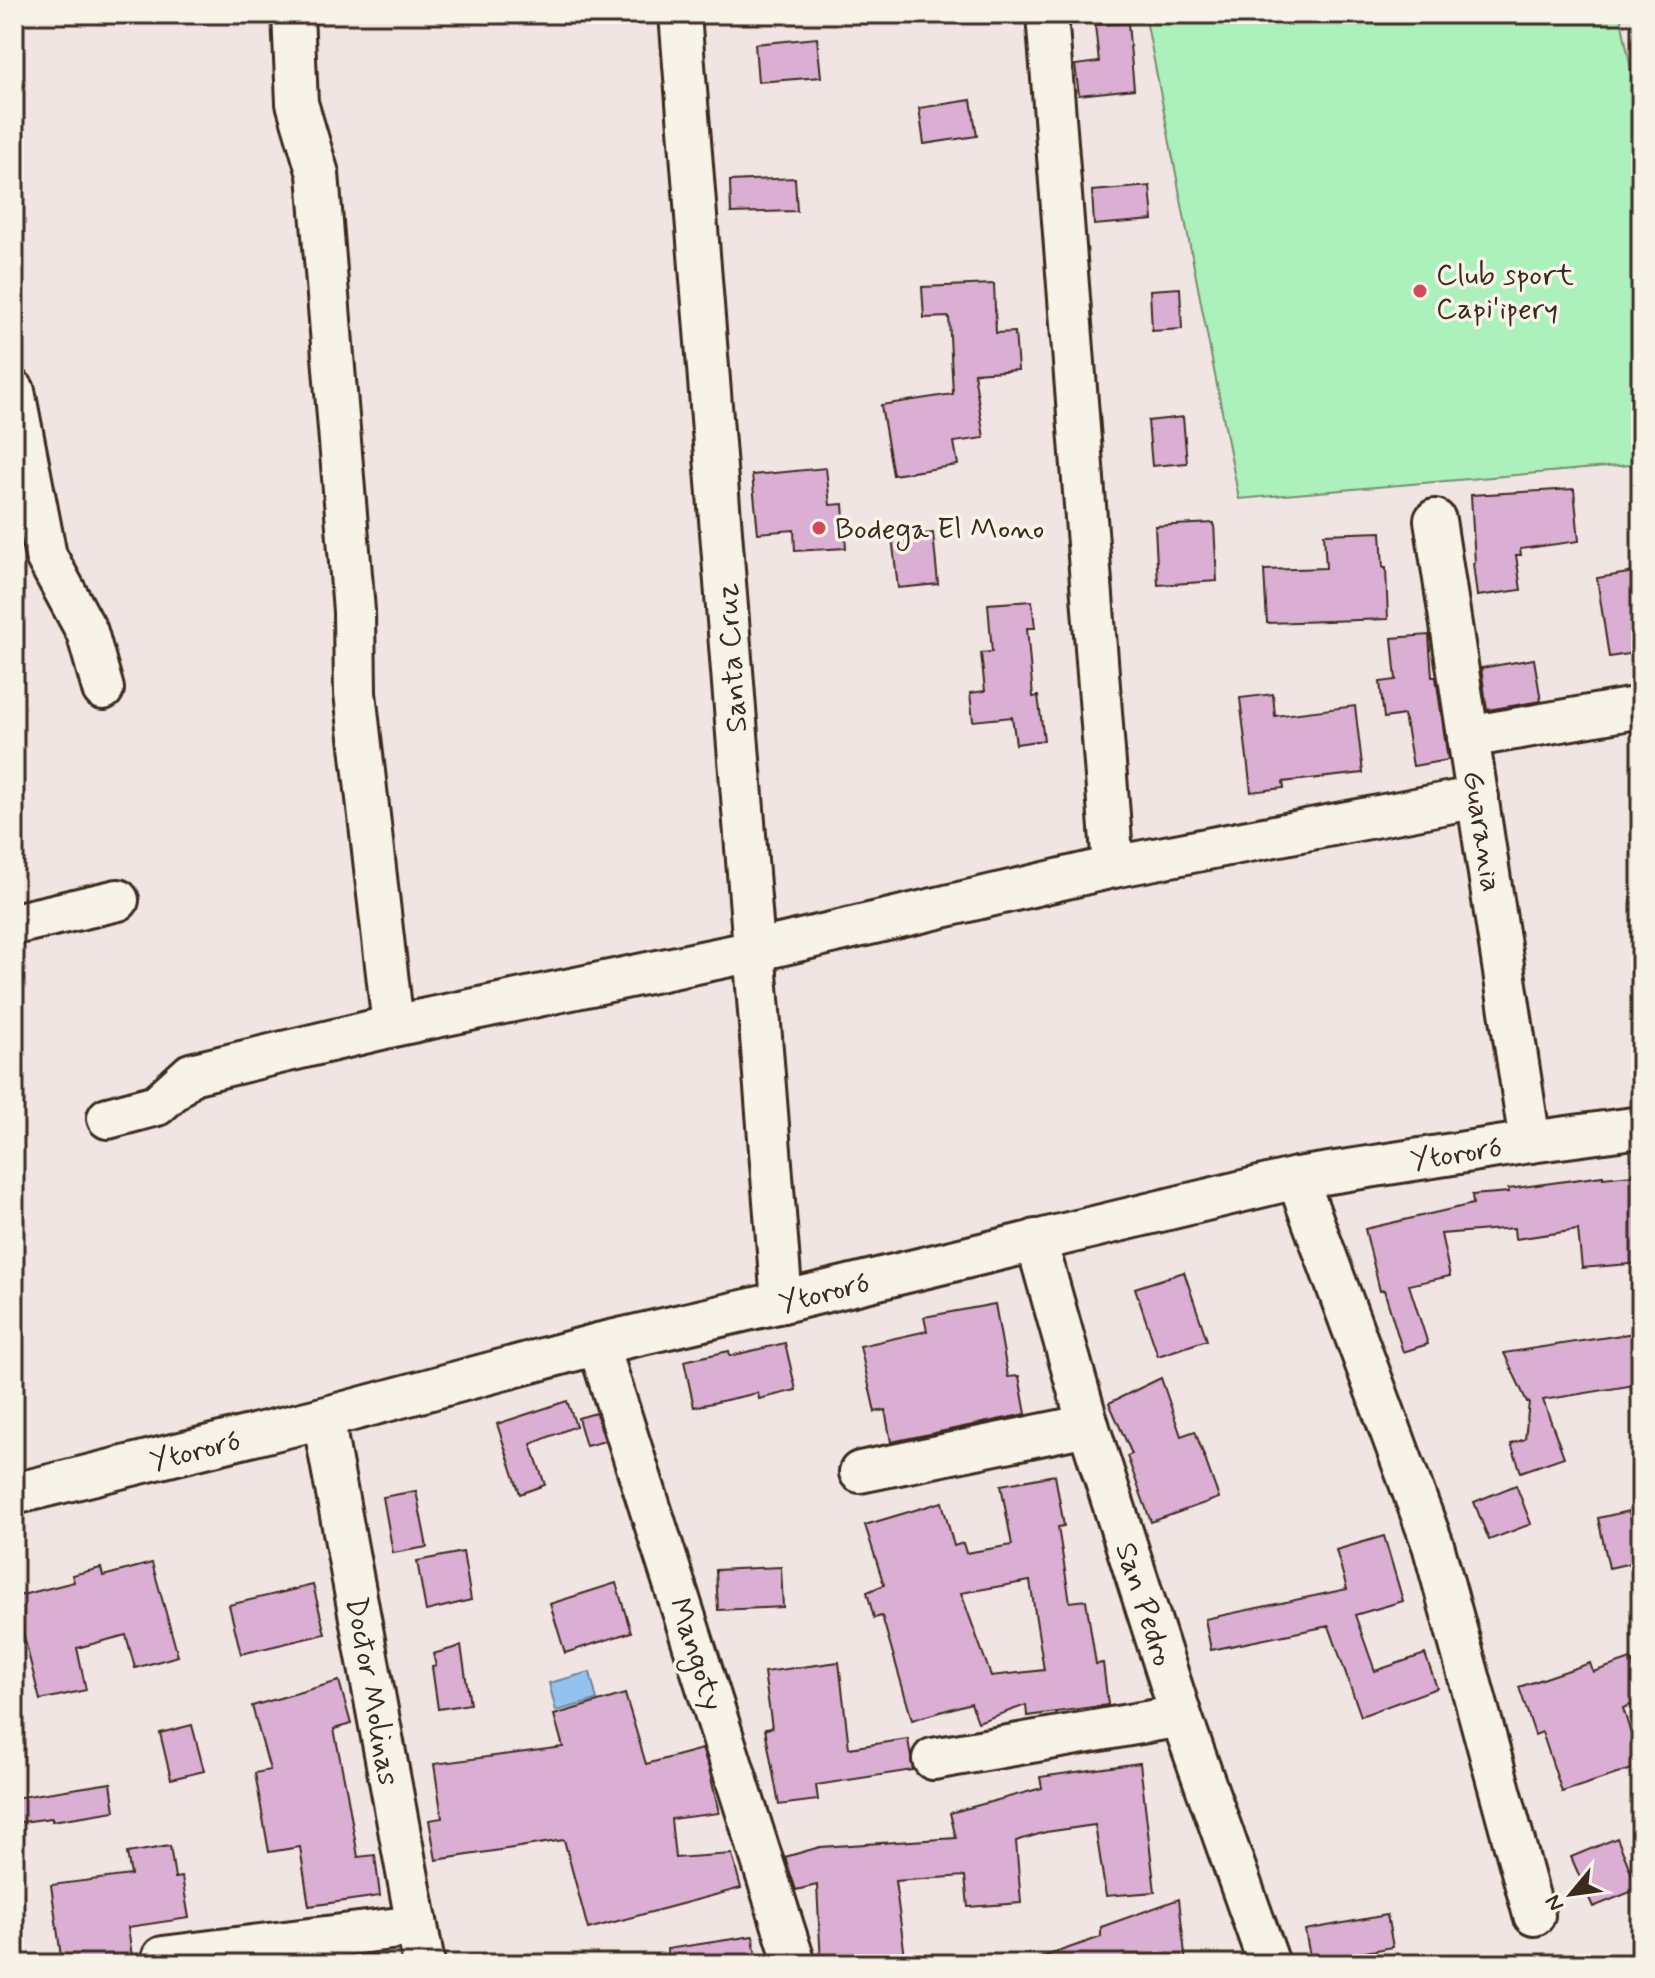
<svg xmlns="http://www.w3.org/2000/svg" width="1655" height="1978" font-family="Mynerve,sans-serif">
<rect width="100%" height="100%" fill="#f1e5e4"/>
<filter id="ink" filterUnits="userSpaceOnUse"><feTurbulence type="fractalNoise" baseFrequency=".0125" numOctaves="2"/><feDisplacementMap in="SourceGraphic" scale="16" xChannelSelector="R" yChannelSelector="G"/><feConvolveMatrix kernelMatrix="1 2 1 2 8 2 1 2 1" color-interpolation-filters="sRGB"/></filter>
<g filter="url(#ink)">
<path fill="#acf1bc" stroke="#748e6d" stroke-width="2" d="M 1145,14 L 1620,14 L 1641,118 L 1641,464 L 1239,499 Z"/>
<path fill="#94c2ee" stroke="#70859b" stroke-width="2" d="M 590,1672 L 597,1700 L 556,1711 L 549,1683 Z"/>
<g fill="#dbafd4" stroke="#3b2a1e" stroke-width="2" fill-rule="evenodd">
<path d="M 1128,23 L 1134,89 L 1079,95 L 1075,65 L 1099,62 L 1095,25 Z"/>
<path d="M 817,38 L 821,77 L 758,82 L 755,44 Z"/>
<path d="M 971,100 L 977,136 L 924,144 L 919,108 Z"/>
<path d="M 795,178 L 797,211 L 731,213 L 730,181 Z"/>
<path d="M 1150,186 L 1153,220 L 1094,225 L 1092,191 Z"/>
<path d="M 994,284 L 996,333 L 1015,332 L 1018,370 L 974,373 L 984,438 L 954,442 L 958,465 L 893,475 L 881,405 L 953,394 L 949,317 L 924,318 L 922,287 Z"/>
<path d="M 1180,288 L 1182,329 L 1152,331 L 1150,290 Z"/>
<path d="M 1183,417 L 1187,463 L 1152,466 L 1148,421 Z"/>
<path d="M 826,468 L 830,505 L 843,504 L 846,548 L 795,551 L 794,530 L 758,533 L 752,475 Z"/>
<path d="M 1574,489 L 1579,541 L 1520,549 L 1521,555 L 1516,555 L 1521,590 L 1477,596 L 1473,563 L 1475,563 L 1471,495 Z"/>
<path d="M 1214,523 L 1217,581 L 1158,585 L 1155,526 Z"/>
<path d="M 1381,532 L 1383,568 L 1386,568 L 1388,619 L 1267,623 L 1264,570 L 1326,568 L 1324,534 Z"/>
<path d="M 933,533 L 938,584 L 898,588 L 892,537 Z"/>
<path d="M 1641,571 L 1641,652 L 1609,657 L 1597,578 Z"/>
<path d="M 1032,601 L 1035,628 L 1027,628 L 1033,697 L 1038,696 L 1044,740 L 1016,744 L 1012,717 L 973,721 L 970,693 L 985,691 L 981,653 L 992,652 L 988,604 Z"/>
<path d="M 1429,635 L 1432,677 L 1436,677 L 1448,760 L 1413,766 L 1404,715 L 1384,718 L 1380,682 L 1396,680 L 1392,638 Z"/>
<path d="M 1534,659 L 1541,701 L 1487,710 L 1481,668 Z"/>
<path d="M 1273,694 L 1275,716 L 1355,706 L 1363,773 L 1283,782 L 1284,788 L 1251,792 L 1240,698 Z"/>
<path d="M 1641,1174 L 1641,1263 L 1582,1268 L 1578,1230 L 1515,1239 L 1514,1228 L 1441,1234 L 1450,1276 L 1409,1285 L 1428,1344 L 1403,1352 L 1384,1290 L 1380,1291 L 1365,1229 L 1473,1204 L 1472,1195 L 1509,1192 L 1508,1189 L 1603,1176 L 1603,1178 Z"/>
<path d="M 1184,1272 L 1207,1340 L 1158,1356 L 1135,1288 Z"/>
<path d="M 995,1304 L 1008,1377 L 1019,1376 L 1026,1414 L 891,1442 L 885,1410 L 875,1412 L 860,1346 L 927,1331 L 924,1317 Z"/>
<path d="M 1641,1332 L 1641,1384 L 1543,1400 L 1564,1457 L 1521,1472 L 1511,1444 L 1525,1439 L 1529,1402 L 1527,1402 L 1504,1353 Z"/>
<path d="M 785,1343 L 796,1390 L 759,1399 L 758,1393 L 694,1407 L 684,1361 L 729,1351 L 730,1356 Z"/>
<path d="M 1161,1378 L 1181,1436 L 1195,1431 L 1219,1498 L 1151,1522 L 1127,1456 L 1132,1454 L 1109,1403 Z"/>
<path d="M 567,1401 L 576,1426 L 531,1444 L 545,1485 L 520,1494 L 497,1424 Z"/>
<path d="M 596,1413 L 605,1441 L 586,1446 L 578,1418 Z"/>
<path d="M 1055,1475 L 1064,1526 L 1058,1527 L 1070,1602 L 1086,1600 L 1096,1664 L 1103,1663 L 1108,1705 L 1027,1716 L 1026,1705 L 978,1722 L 971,1703 L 912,1720 L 882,1616 L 874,1618 L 867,1592 L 884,1585 L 865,1525 L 942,1502 L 954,1546 L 963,1543 L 966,1553 L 1012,1545 L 1001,1485 ZM 1030,1581 L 1044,1670 L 991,1676 L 961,1593 Z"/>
<path d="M 1516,1485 L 1531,1524 L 1489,1540 L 1474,1502 Z"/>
<path d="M 416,1491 L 427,1547 L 393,1553 L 383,1497 Z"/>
<path d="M 1629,1511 L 1640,1561 L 1609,1568 L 1598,1518 Z"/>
<path d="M 1384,1536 L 1403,1601 L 1355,1615 L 1375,1671 L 1425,1654 L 1437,1688 L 1361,1716 L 1329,1626 L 1211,1650 L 1205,1619 L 1347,1589 L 1336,1550 Z"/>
<path d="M 463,1552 L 471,1600 L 426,1611 L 417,1561 Z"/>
<path d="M 152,1563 L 178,1656 L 135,1668 L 126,1635 L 77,1648 L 86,1690 L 40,1700 L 14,1597 L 74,1582 L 72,1575 L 101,1568 L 103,1576 Z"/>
<path d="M 781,1567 L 783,1607 L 718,1610 L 716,1570 Z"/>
<path d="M 616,1583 L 631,1632 L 565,1653 L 550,1604 Z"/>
<path d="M 313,1585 L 325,1634 L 241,1654 L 229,1605 Z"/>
<path d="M 461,1646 L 470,1704 L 438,1709 L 432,1667 L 436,1666 L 433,1654 Z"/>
<path d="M 1631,1659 L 1641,1686 L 1641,1701 L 1623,1708 L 1641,1766 L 1562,1792 L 1542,1732 L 1535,1735 L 1519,1687 L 1590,1663 L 1593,1672 Z"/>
<path d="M 839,1662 L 849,1748 L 908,1739 L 913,1770 L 816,1785 L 818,1800 L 779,1805 L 765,1729 L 772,1728 L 764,1672 Z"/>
<path d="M 339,1681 L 351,1724 L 334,1729 L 347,1793 L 358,1857 L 375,1855 L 380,1896 L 309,1906 L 300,1847 L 269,1852 L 255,1773 L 270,1770 L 252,1706 Z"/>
<path d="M 625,1694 L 646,1764 L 702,1749 L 709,1769 L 719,1813 L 671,1819 L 675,1858 L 732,1854 L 741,1888 L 588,1929 L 564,1840 L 436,1860 L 429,1820 L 442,1818 L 434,1764 L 563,1747 L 554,1715 Z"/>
<path d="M 192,1725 L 204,1771 L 171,1779 L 160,1733 Z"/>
<path d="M 1140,1763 L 1155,1892 L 1106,1896 L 1095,1825 L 1046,1832 L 1016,1841 L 1021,1903 L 968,1907 L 965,1876 L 895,1881 L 906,1964 L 821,1964 L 817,1885 L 796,1890 L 785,1857 L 820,1847 L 956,1838 L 950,1813 L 1042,1788 L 1040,1777 Z"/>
<path d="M 111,1783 L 115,1811 L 52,1821 L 52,1818 L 14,1823 L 14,1798 Z"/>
<path d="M 1617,1838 L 1638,1889 L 1593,1907 L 1571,1857 Z"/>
<path d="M 170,1846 L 175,1878 L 182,1877 L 189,1918 L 128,1927 L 133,1964 L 62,1964 L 51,1885 L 131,1875 L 127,1853 Z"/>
<path d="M 1179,1899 L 1186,1964 L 1035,1964 L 1034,1960 L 1101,1937 L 1101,1927 Z"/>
<path d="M 1387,1915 L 1393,1947 L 1311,1962 L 1305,1930 Z"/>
<path d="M 753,1936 L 757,1964 L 668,1964 L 667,1949 Z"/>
</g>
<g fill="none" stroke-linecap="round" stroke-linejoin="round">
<defs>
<g id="minor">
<path d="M 293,14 L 297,103 L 318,174 L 354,611 L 355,693 L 393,1026"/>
<path d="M 680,14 L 782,1302"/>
<path d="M 1047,14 L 1113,867"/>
<path d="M 14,391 L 46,556 L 87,632 L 103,689"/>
<path d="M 1435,520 L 1530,1142"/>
<path d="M 1468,737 L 1641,707"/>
<path d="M 14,924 L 118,900"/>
<path d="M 108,1118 L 157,1105 L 191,1074 L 393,1026 L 754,951 L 1113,867 L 1478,797"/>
<path d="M 1297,1178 L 1433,1545 L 1534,1915"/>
<path d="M 1036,1240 L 1088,1425 L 1181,1716 L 1269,1964"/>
<path d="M 598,1344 L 795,1964"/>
<path d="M 323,1418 L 424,1964"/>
<path d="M 860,1472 L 1088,1425"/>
<path d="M 14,1494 L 323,1418 L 598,1344 L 782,1302 L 1297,1178 L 1530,1142 L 1641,1127"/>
<path d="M 933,1759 L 1181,1716"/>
<path d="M 163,1957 L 416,1926"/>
</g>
</defs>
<use href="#minor" stroke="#3b2a1e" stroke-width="46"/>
<use href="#minor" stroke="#f7f3e8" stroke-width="40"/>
</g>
</g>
<g fill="#d1495b" stroke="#f7f3e8" stroke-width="3">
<circle cx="1420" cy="291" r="8"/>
<circle cx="819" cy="528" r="8"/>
</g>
<g text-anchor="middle" stroke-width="7" stroke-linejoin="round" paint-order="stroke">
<g font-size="30" fill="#3b2a1e" stroke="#f7f3e8" text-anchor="start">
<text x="1436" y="284">Club sport<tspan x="1436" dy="34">Capi'ipery</tspan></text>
<text x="835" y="538">Bodega El Mono</text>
</g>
<g font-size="30" fill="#3b2a1e" stroke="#f7f3e8">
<text transform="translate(731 658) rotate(-94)" y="10">Santa Cruz</text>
<text transform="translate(1483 831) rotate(81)" y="10">Guarania</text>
<text transform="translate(1456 1153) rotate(-9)" y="10">Ytororó</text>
<text transform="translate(824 1292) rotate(-14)" y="10">Ytororó</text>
<text transform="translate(195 1450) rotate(-14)" y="10">Ytororó</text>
<text transform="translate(1145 1604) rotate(72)" y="10">San Pedro</text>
<text transform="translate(697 1654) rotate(72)" y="10">Mangoty</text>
<text transform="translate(373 1691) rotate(80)" y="10">Doctor Molinas</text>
</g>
</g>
<rect width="1655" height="1978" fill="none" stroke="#f7f3e8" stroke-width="48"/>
<rect x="24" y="24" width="1607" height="1930" fill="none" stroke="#3b2a1e" stroke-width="3" filter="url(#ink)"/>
<g transform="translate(1571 1894) rotate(241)" stroke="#f7f3e8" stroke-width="6" paint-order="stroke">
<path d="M0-6L14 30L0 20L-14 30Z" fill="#3b2a1e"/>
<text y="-12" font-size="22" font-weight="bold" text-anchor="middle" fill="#3b2a1e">N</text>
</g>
</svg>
